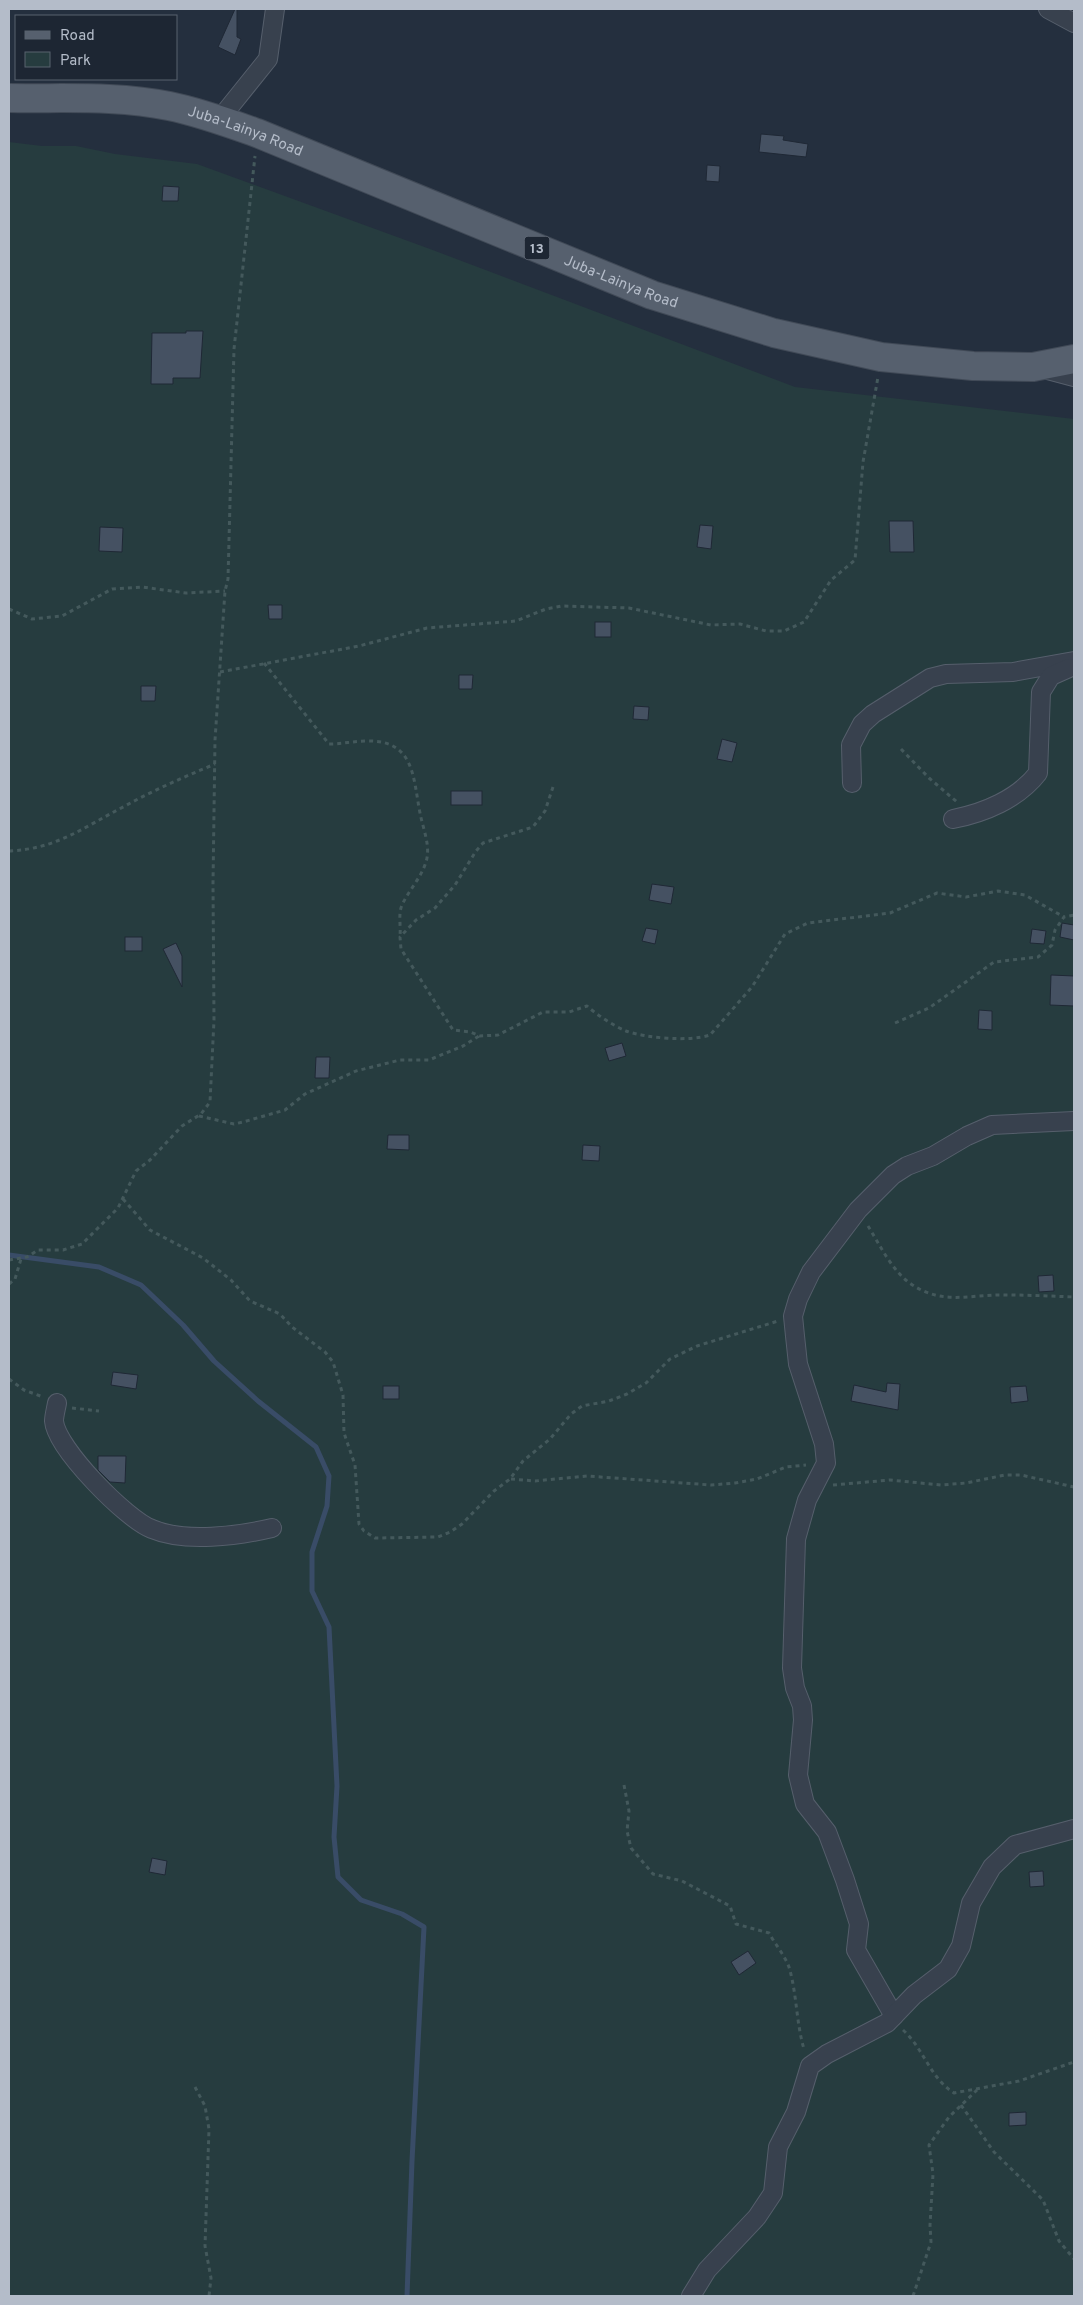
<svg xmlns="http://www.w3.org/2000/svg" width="1083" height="2305" font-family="Overpass,sans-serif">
<rect width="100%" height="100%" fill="#242f3e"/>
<path fill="#263c3f" d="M 9,142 L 42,146 L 76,146 L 115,154 L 197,164 L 430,249 L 795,387 L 1074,419 L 1074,2296 L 9,2296 Z"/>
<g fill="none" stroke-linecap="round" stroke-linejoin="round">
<path stroke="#394c67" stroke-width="5" d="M 9,1255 L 99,1267 L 141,1285 L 183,1325 L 214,1361 L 258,1401 L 316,1447 L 329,1476 L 327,1506 L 312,1552 L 312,1591 L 329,1627 L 337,1786 L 334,1837 L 338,1877 L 361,1900 L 402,1914 L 424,1927 L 412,2161 L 407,2296"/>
</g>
<g fill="#455162" stroke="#1f2835">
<path d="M 235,9 L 237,9 L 237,37 L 241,39 L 235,55 L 218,47 Z"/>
<path d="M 761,134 L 784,136 L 783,140 L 808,144 L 806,157 L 759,152 Z"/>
<path d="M 707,165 L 720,166 L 719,182 L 706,181 Z"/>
<path d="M 163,186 L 179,187 L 178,201 L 162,201 Z"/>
<path d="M 186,331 L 203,331 L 200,378 L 173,378 L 173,384 L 151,384 L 152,333 L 186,333 Z"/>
<path d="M 889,521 L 913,521 L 914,552 L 890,552 Z"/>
<path d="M 700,525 L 713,526 L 711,549 L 697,547 Z"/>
<path d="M 100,527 L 123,528 L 122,552 L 99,551 Z"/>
<path d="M 268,605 L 282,605 L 282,619 L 269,619 Z"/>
<rect x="595" y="622" width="16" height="15"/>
<path d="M 459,675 L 473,675 L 472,689 L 459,689 Z"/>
<path d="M 141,686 L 156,686 L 155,701 L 141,701 Z"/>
<path d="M 634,706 L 649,707 L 648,720 L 633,719 Z"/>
<path d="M 722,739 L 737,743 L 732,762 L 717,759 Z"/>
<rect x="451" y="791" width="31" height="14"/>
<path d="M 652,884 L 674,887 L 671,904 L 649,900 Z"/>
<path d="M 1062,923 L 1074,925 L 1074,940 L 1060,937 Z"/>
<path d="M 646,928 L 658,930 L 655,944 L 642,941 Z"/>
<path d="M 1032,929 L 1046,931 L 1044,944 L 1030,943 Z"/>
<rect x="125" y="937" width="17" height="14"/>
<path d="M 176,943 L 182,956 L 182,987 L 163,949 Z"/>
<path d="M 1051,975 L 1074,976 L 1074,1006 L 1050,1005 Z"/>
<path d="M 979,1010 L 992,1011 L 992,1030 L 978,1029 Z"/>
<path d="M 622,1043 L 626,1056 L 609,1061 L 605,1048 Z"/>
<path d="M 316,1057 L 330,1057 L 329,1078 L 315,1078 Z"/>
<path d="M 388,1135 L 409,1135 L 409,1150 L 387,1149 Z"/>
<path d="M 583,1145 L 600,1146 L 599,1161 L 582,1160 Z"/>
<path d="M 1053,1275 L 1054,1291 L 1039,1292 L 1038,1276 Z"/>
<path d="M 113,1372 L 138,1375 L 136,1389 L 111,1385 Z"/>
<path d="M 887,1383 L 900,1384 L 898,1410 L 851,1401 L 854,1385 L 886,1392 Z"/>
<rect x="383" y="1386" width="16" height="13"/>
<path d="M 1026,1386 L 1028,1401 L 1011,1403 L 1010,1387 Z"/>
<path d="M 98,1456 L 126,1456 L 125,1483 L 110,1482 L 98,1470 Z"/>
<path d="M 152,1858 L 167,1861 L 165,1875 L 149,1872 Z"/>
<path d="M 1043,1871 L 1044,1886 L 1030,1887 L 1029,1872 Z"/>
<path d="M 748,1951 L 756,1963 L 739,1975 L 731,1962 Z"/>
<path d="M 1026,2112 L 1026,2125 L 1009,2126 L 1009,2113 Z"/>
</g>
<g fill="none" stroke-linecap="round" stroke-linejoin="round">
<defs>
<g id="minor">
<path d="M 1048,9 L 1074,23"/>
<path d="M 219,120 L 268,59 L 275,9"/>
<path d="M 1044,369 L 1074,377"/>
<path d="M 852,783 L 851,745 L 862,724 L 873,714 L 930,678 L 946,674 L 1013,672 L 1074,661"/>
<path d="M 953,819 C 984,813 1018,799 1038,773 L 1041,692 L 1051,676 L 1069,668"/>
<path d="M 57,1403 C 56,1409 54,1416 54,1421 C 56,1448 127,1520 152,1529 C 185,1543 238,1536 272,1528"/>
<path d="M 894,2016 L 856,1950 L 859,1924 L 845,1880 L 827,1832 L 805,1804 L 798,1775 L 803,1720 L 802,1706 L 795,1688 L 792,1668 L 796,1539 L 807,1500 L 826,1463 L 824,1444 L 798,1364 L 795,1336 L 793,1316 L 798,1299 L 811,1272 L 858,1210 L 893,1175 L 907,1166 L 933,1156 L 967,1136 L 992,1125 L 1074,1121"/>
<path d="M 691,2296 L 707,2270 L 757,2217 L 773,2193 L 778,2147 L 796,2112 L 810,2066 L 827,2054 L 887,2023 L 914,1995 L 948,1969 L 961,1946 L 971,1903 L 992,1867 L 1015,1845 L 1074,1829"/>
</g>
<g id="primary">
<path id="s1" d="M 9,98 C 61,99 117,95 169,106 C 199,112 229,123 257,133 L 652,295 L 774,333 L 881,357 L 973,366 L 1033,367 L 1074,359"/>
</g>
</defs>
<use href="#minor" stroke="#565f6c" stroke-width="20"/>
<use href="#primary" stroke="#414a57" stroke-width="30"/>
<g stroke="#44595c" stroke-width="3" stroke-dasharray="4 4" stroke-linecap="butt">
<path d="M 9,609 L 32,619 L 62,616 L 112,589 L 142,587 L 186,593 L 225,591"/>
<path d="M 264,663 L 329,744 C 342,744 354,741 367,741 C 415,740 413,778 420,813 C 423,829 431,846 426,862 C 421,878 409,890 402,905 C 398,914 401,926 400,935"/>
<path d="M 220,672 L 359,646 L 427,628 L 516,621 L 546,609 L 562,606 L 629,608 L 711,625 L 740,624 L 766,631 L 784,631 L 804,622 L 831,580 L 855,560 L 863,462 L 878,377"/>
<path d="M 901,749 L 929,778 L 957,802"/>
<path d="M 553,787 L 545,811 L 533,827 L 483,843 L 476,851 L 455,885 L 435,908 L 416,920 L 400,937 L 401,949 L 453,1030 L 470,1032 L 480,1036 L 498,1035 L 543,1012 L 569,1012 L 587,1006 C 597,1015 614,1026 626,1031 C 646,1038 690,1042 710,1035 L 752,987 L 785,934 L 808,923 L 890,913 L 937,893 L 966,897 L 998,891 L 1025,895 L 1064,917"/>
<path d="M 9,851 C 57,849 84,827 125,806 C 154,790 184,777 215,764"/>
<path d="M 895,1023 L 929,1008 L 994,962 L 1038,957 L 1052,945 L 1055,930 L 1064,917 L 1074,915"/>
<path d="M 199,1116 L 234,1124 L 243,1122 L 285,1110 L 305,1094 L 356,1071 L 400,1060 L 429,1060 L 463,1046 L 479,1036"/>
<path d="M 123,1199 L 150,1230 L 203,1258 L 231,1280 L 250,1301 L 280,1314 L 292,1327 L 325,1352 L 333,1362 L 343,1395 L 344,1433 L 355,1465 L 359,1524 L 364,1531 L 375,1538 L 438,1537 L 450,1532 L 462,1524 L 494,1491 L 510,1479 L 523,1461 L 550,1439 L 571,1414 L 582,1406 L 609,1401 L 627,1394 L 646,1383 L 670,1359 L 697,1346 L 778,1321"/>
<path d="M 868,1226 C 880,1245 892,1271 911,1284 C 943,1306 971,1294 1005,1295 C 1028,1295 1051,1296 1074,1297"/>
<path d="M 9,1260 L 27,1257 L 38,1250 L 63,1250 L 82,1244 L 118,1208 L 136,1171 L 150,1160 L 182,1126 L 201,1114 L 210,1102 L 214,1020 L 213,884 L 215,740 L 225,591 L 228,579 L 234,349 L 255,156"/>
<path d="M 9,1284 L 15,1279 L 21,1259"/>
<path d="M 9,1379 L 24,1390 L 43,1397"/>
<path d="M 72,1408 L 99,1411"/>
<path d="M 511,1479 L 535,1481 L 587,1476 L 711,1485 L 735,1483 L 757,1479 L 786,1467 L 806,1465"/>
<path d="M 833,1485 L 890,1480 L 941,1485 L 966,1483 L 1005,1475 L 1021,1475 L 1074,1487"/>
<path d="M 624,1785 L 629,1811 L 627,1831 L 631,1848 L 653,1874 L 682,1881 L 730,1906 L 736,1924 L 769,1933 C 775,1944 785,1956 789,1967 C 797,1994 796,2022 804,2049"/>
<path d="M 903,2030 C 924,2049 930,2078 954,2093 L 1019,2081 L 1074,2062"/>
<path d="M 195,2087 L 205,2106 L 209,2129 L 205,2246 L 211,2278 L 209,2296"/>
<path d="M 961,2105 L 994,2152 L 1043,2200 L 1059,2241 L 1074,2259"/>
<path d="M 913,2296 L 931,2242 L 930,2225 L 933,2174 L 929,2145 L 949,2117 L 977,2090"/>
</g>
<use href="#minor" stroke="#38414e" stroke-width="18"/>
<use href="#primary" stroke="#56606e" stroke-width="28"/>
</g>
<g text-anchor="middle" stroke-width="5" stroke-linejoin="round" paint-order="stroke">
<rect fill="#1d2633" stroke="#878f9c" stroke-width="1" x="524.5" y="236.5" width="25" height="23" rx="4"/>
<g font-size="14" font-weight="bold" fill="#b4bcc9">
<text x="537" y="253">13</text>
</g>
<g font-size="15" fill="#b4bcc9" stroke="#1d2633">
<text dy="5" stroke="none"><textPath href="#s1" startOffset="241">Juba-Lainya Road</textPath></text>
<text dy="5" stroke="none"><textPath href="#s1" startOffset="646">Juba-Lainya Road</textPath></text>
</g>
</g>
<rect width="1083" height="2305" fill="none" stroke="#b4bcc9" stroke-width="20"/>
<rect x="15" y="15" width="162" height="65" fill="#1d2633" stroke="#59626f"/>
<rect x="25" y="31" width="25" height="8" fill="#56606e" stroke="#59626f"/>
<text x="60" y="40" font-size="15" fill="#b4bcc9">Road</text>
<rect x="25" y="52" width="25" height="15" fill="#263c3f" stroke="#59626f"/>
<text x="60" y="65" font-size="15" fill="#b4bcc9">Park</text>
</svg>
